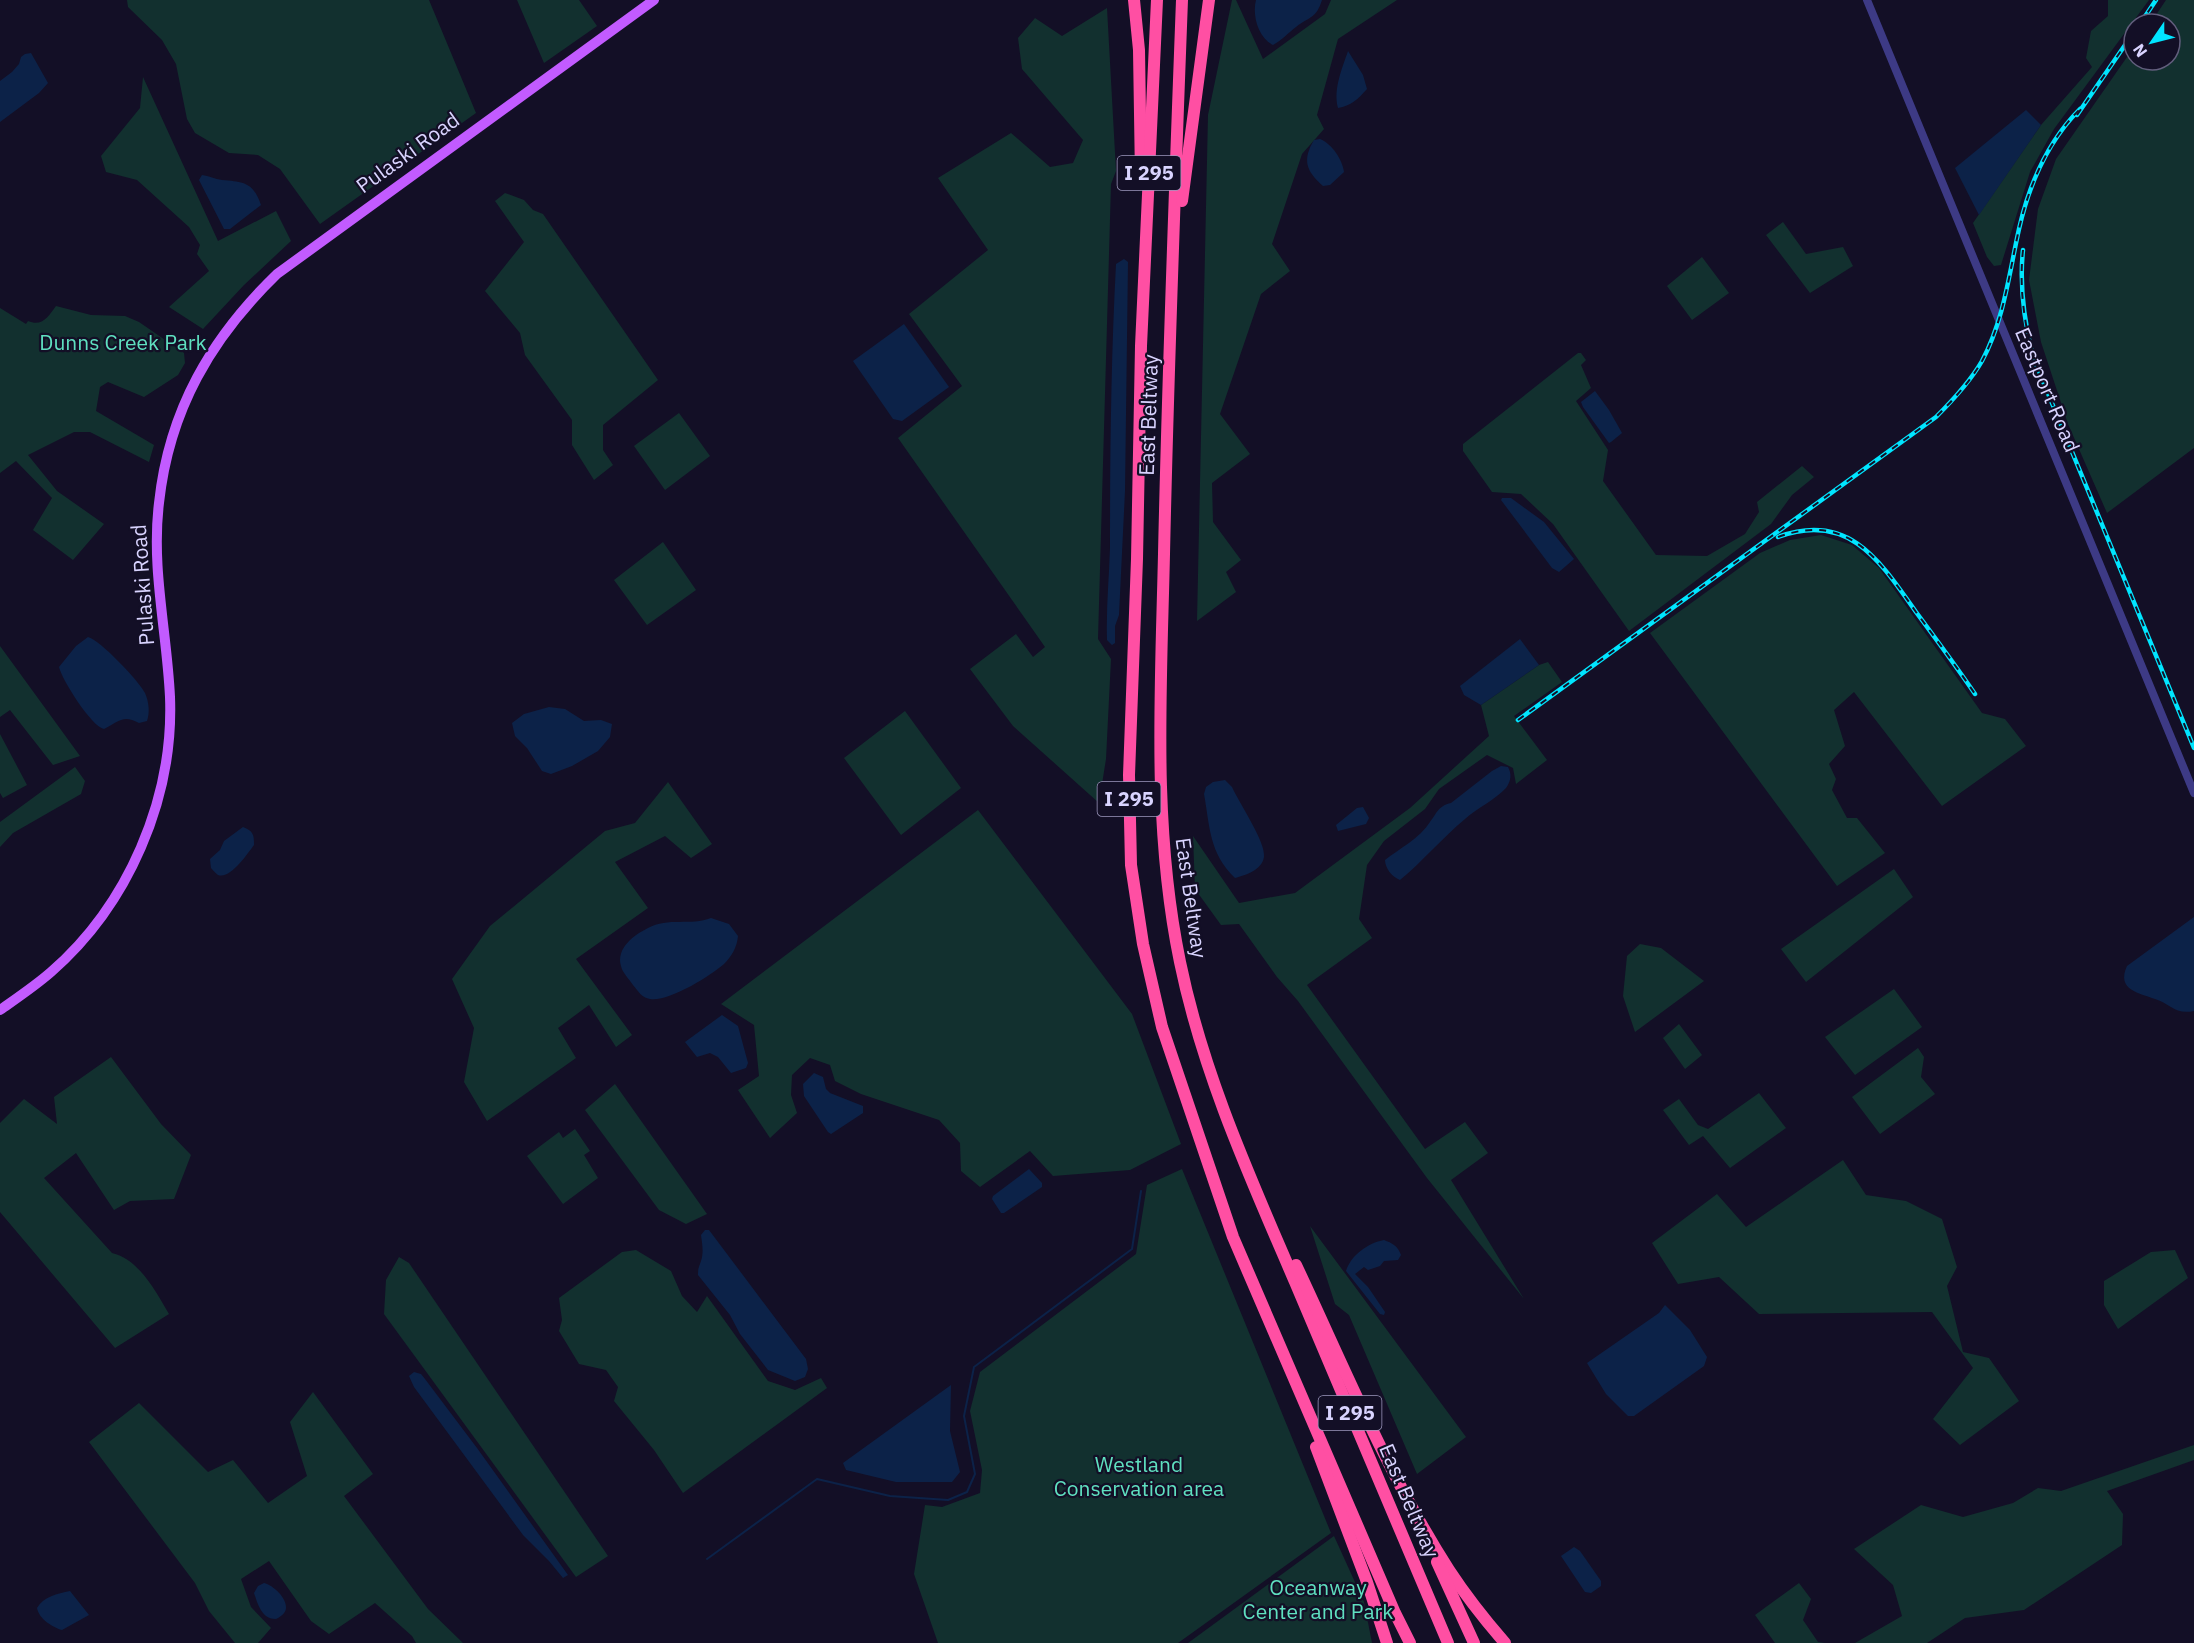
<svg xmlns="http://www.w3.org/2000/svg" width="2194" height="1643" font-family="'IBM Plex Sans',sans-serif">
<rect width="100%" height="100%" fill="#130f26"/>
<g fill="#12302f">
<path d="M 127,0 L 429,0 L 476,113 L 320,224 L 280,169 L 258,155 L 229,153 L 195,133 L 187,119 L 176,64 L 162,40 L 128,7 Z"/>
<path d="M 517,0 L 579,0 L 597,26 L 544,63 Z"/>
<path d="M 1232,0 L 1236,0 L 1263,59 L 1325,14 L 1331,0 L 1397,0 L 1338,39 L 1317,115 L 1324,129 L 1302,154 L 1272,244 L 1290,271 L 1261,294 L 1220,414 L 1250,454 L 1212,483 L 1213,522 L 1241,560 L 1226,572 L 1236,592 L 1197,621 L 1208,115 Z"/>
<path d="M 2108,0 L 2149,0 L 2054,129 L 2030,172 L 2001,265 L 1994,266 L 1987,257 L 1973,223 L 2041,125 L 2092,67 L 2086,58 L 2091,31 L 2108,16 Z"/>
<path d="M 2166,0 L 2194,0 L 2194,448 L 2107,513 L 2068,424 L 2041,342 L 2029,280 L 2038,209 L 2056,159 L 2134,47 L 2134,60 L 2170,60 L 2170,24 L 2150,24 Z"/>
<path d="M 1107,8 L 1116,171 L 1111,184 L 1098,639 L 1111,659 L 1106,759 L 1099,803 L 1013,726 L 970,669 L 1016,634 L 1033,657 L 1045,647 L 898,438 L 962,386 L 909,314 L 988,250 L 938,178 L 1011,133 L 1050,167 L 1073,163 L 1083,140 L 1022,69 L 1018,38 L 1035,18 L 1062,36 Z"/>
<path d="M 143,77 L 218,241 L 276,211 L 291,241 L 244,285 L 203,329 L 169,307 L 209,271 L 197,254 L 200,245 L 189,227 L 137,180 L 106,172 L 101,156 L 140,108 Z"/>
<path d="M 505,193 L 524,200 L 533,210 L 543,214 L 658,380 L 603,425 L 603,450 L 613,465 L 594,480 L 572,445 L 572,420 L 525,355 L 520,333 L 485,291 L 524,242 L 495,201 Z"/>
<path d="M 1783,222 L 1806,254 L 1843,247 L 1853,266 L 1810,293 L 1766,235 Z"/>
<path d="M 1702,257 L 1729,293 L 1692,320 L 1667,286 Z"/>
<path d="M 56,306 L 91,315 L 125,316 L 139,322 L 184,353 L 185,363 L 178,375 L 144,397 L 108,382 L 100,387 L 96,411 L 154,445 L 149,462 L 90,432 L 74,432 L 28,455 L 57,491 L 104,524 L 73,560 L 33,530 L 52,498 L 16,461 L 0,473 L 0,308 L 26,324 L 28,321 C 42,327 48,317 56,306 Z"/>
<path d="M 1578,353 L 1581,353 L 1586,360 L 1581,365 L 1591,388 L 1576,401 L 1608,450 L 1603,481 L 1656,555 L 1707,556 L 1745,534 L 1759,512 L 1757,502 L 1802,466 L 1814,477 L 1792,495 L 1771,524 L 1629,631 L 1553,524 L 1521,494 L 1492,492 L 1463,451 L 1463,444 Z"/>
<path d="M 679,413 L 710,456 L 665,490 L 634,446 Z"/>
<path d="M 1821,535 L 1852,545 L 1879,568 L 1982,713 L 2005,719 L 2026,746 L 1942,806 L 1854,692 L 1834,710 L 1845,746 L 1829,764 L 1836,779 L 1832,790 L 1847,818 L 1857,818 L 1885,853 L 1837,886 L 1650,633 L 1760,553 L 1790,540 Z"/>
<path d="M 663,542 L 696,590 L 647,625 L 614,580 Z"/>
<path d="M 0,646 L 80,756 L 53,765 L 10,710 L 0,717 Z"/>
<path d="M 1548,662 L 1562,682 L 1514,716 L 1547,760 L 1516,784 L 1513,768 L 1487,755 L 1439,789 L 1425,809 L 1384,841 L 1367,865 L 1359,919 L 1372,938 L 1307,985 L 1425,1149 L 1465,1122 L 1488,1153 L 1451,1180 L 1524,1299 L 1427,1178 L 1298,1001 L 1277,977 L 1239,924 L 1221,925 L 1195,889 L 1193,836 L 1239,903 L 1295,893 L 1410,808 L 1489,736 L 1481,705 L 1539,665 Z"/>
<path d="M 905,711 L 961,788 L 901,835 L 844,758 Z"/>
<path d="M 0,734 L 27,785 L 3,798 L 0,793 Z"/>
<path d="M 75,767 L 85,781 L 81,794 L 13,833 L 0,847 L 0,822 Z"/>
<path d="M 668,782 L 712,844 L 691,858 L 665,836 L 615,862 L 648,908 L 576,959 L 632,1035 L 616,1047 L 589,1005 L 558,1028 L 576,1058 L 487,1121 L 464,1082 L 474,1028 L 452,979 L 490,926 L 605,831 L 635,823 Z"/>
<path d="M 978,810 L 1132,1014 L 1181,1144 L 1130,1170 L 1053,1176 L 1030,1151 L 980,1187 L 961,1171 L 960,1143 L 939,1120 L 861,1094 L 835,1081 L 830,1065 L 810,1058 L 792,1075 L 791,1095 L 797,1113 L 770,1138 L 738,1090 L 759,1076 L 754,1025 L 721,1004 Z"/>
<path d="M 1894,869 L 1913,897 L 1806,982 L 1781,949 Z"/>
<path d="M 1640,944 L 1661,948 L 1704,981 L 1635,1032 L 1623,996 L 1627,956 Z"/>
<path d="M 1894,989 L 1922,1027 L 1855,1075 L 1825,1037 Z"/>
<path d="M 1679,1024 L 1702,1055 L 1685,1069 L 1663,1038 Z"/>
<path d="M 1918,1048 L 1924,1057 L 1921,1077 L 1935,1094 L 1880,1134 L 1852,1097 Z"/>
<path d="M 111,1057 L 161,1124 L 191,1155 L 174,1199 L 130,1201 L 114,1210 L 76,1153 L 44,1178 L 112,1253 C 139,1259 156,1292 169,1314 L 115,1348 L 0,1212 L 0,1123 L 24,1099 L 57,1124 L 54,1097 Z"/>
<path d="M 615,1084 L 707,1214 L 686,1224 L 659,1210 L 585,1110 Z"/>
<path d="M 1759,1093 L 1786,1128 L 1730,1168 L 1703,1136 L 1689,1145 L 1663,1110 L 1679,1099 L 1698,1125 L 1708,1129 Z"/>
<path d="M 575,1129 L 590,1151 L 584,1155 L 598,1178 L 563,1204 L 527,1156 L 559,1132 L 563,1138 Z"/>
<path d="M 1843,1160 L 1866,1195 L 1906,1201 L 1942,1219 L 1957,1267 L 1947,1286 L 1963,1352 L 1989,1358 L 2019,1401 L 1960,1445 L 1933,1419 L 1973,1368 L 1932,1312 L 1759,1314 L 1719,1277 L 1678,1284 L 1652,1243 L 1717,1194 L 1746,1227 Z"/>
<path d="M 1182,1169 L 1331,1533 L 1178,1643 L 938,1643 L 914,1574 L 925,1505 L 942,1507 L 980,1493 L 982,1470 L 970,1411 L 980,1372 L 1136,1254 L 1147,1185 Z"/>
<path d="M 1310,1226 L 1466,1437 L 1417,1474 L 1349,1315 L 1335,1304 Z"/>
<path d="M 636,1250 L 671,1271 L 682,1296 L 697,1312 L 707,1296 L 768,1381 L 795,1390 L 821,1378 L 827,1388 L 683,1493 L 654,1450 L 614,1401 L 618,1387 L 606,1370 L 579,1364 L 559,1331 L 562,1320 L 559,1298 L 622,1252 Z"/>
<path d="M 2175,1250 L 2188,1278 L 2118,1329 L 2104,1305 L 2104,1281 L 2151,1252 Z"/>
<path d="M 399,1257 L 409,1263 L 608,1556 L 576,1577 L 384,1314 L 386,1280 Z"/>
<path d="M 313,1392 L 373,1474 L 344,1496 L 428,1609 L 463,1643 L 416,1643 L 412,1636 L 375,1603 L 329,1634 L 311,1621 L 269,1561 L 241,1579 L 251,1607 L 271,1628 L 258,1643 L 235,1643 L 209,1611 L 195,1583 L 89,1442 L 139,1403 L 208,1472 L 233,1460 L 268,1503 L 307,1476 L 290,1422 Z"/>
<path d="M 2194,1445 L 2194,1460 L 2107,1491 L 2123,1514 L 2122,1545 L 2024,1610 L 1965,1618 L 1927,1643 L 1855,1643 L 1902,1616 L 1893,1585 L 1854,1549 L 1921,1505 L 1963,1517 L 2013,1503 L 2038,1488 L 2061,1491 Z"/>
<path d="M 1334,1536 L 1364,1602 L 1372,1643 L 1188,1643 Z"/>
<path d="M 1799,1583 L 1811,1599 L 1803,1620 L 1818,1642 L 1825,1643 L 1775,1643 L 1755,1615 Z"/>
</g>
<g fill="#0c2248">
<path d="M 1256,0 L 1322,0 C 1316,19 1310,16 1296,27 C 1288,33 1282,40 1273,45 C 1258,38 1252,15 1256,0 Z"/>
<path d="M 1348,51 L 1363,75 L 1367,89 C 1358,99 1351,106 1338,108 C 1333,89 1342,69 1348,51 Z"/>
<path d="M 31,53 L 48,83 L 39,93 L 0,122 L 0,81 L 12,72 L 19,64 L 21,57 L 25,54 Z"/>
<path d="M 2026,110 L 2041,125 L 1979,215 L 1955,168 Z"/>
<path d="M 1320,139 C 1332,144 1342,159 1344,172 L 1330,185 L 1323,186 C 1306,171 1302,160 1314,140 Z"/>
<path d="M 202,175 C 209,176 215,179 222,180 C 244,182 253,182 261,205 L 230,229 L 224,229 L 199,180 Z"/>
<path d="M 1124,259 L 1128,262 L 1125,491 L 1119,615 L 1115,626 L 1115,643 L 1112,645 L 1107,640 C 1106,609 1109,579 1110,548 C 1110,453 1111,359 1116,264 Z"/>
<path d="M 904,324 L 949,387 L 902,421 L 893,419 L 853,361 Z"/>
<path d="M 1595,391 L 1609,410 L 1622,433 L 1611,442 L 1609,443 L 1583,407 L 1581,402 Z"/>
<path d="M 1502,498 L 1511,498 L 1544,522 L 1574,559 L 1559,572 L 1552,568 L 1501,500 Z"/>
<path d="M 88,637 C 100,640 139,681 145,693 C 149,702 150,713 147,721 L 139,723 C 123,714 118,722 104,729 C 92,727 62,680 59,667 L 76,646 Z"/>
<path d="M 1520,639 L 1539,665 L 1481,705 L 1464,695 L 1460,686 Z"/>
<path d="M 549,707 L 565,709 L 584,721 L 601,720 L 612,724 L 610,737 L 598,751 L 572,766 L 551,774 L 542,771 L 527,748 L 515,736 L 512,723 L 524,714 Z"/>
<path d="M 1501,766 L 1508,767 C 1512,774 1511,781 1506,788 C 1495,800 1477,808 1465,819 C 1442,838 1423,861 1400,880 C 1392,877 1385,868 1385,860 C 1399,849 1420,838 1430,822 C 1437,813 1438,806 1451,803 L 1492,771 Z"/>
<path d="M 1225,780 L 1232,787 C 1239,803 1266,842 1264,857 C 1262,870 1246,875 1235,878 C 1209,853 1210,827 1204,794 L 1206,787 L 1213,782 Z"/>
<path d="M 1363,807 L 1369,818 L 1366,824 L 1338,831 L 1336,825 L 1357,808 Z"/>
<path d="M 243,827 C 253,831 254,834 254,845 C 248,853 230,880 218,875 C 215,873 213,870 211,868 L 210,859 L 220,850 L 224,841 Z"/>
<path d="M 2194,917 L 2194,1011 C 2175,1015 2171,1004 2155,999 C 2139,993 2116,990 2127,966 Z"/>
<path d="M 711,918 L 729,924 L 738,936 C 737,947 732,956 724,964 C 710,976 669,1002 650,999 C 642,998 638,991 633,985 C 629,979 622,972 621,966 C 616,948 634,935 648,928 C 668,917 691,926 711,918 Z"/>
<path d="M 722,1015 L 738,1026 L 748,1063 L 746,1068 L 731,1073 L 718,1057 L 710,1053 L 697,1057 L 685,1042 Z"/>
<path d="M 814,1073 L 823,1077 L 826,1089 L 830,1093 L 863,1106 L 863,1113 L 831,1134 L 828,1132 L 804,1096 L 803,1084 Z"/>
<path d="M 1029,1169 L 1042,1183 L 1042,1187 L 1004,1213 L 1001,1213 L 992,1199 L 993,1196 Z"/>
<path d="M 705,1230 L 709,1230 L 806,1359 L 808,1369 L 805,1377 L 795,1381 L 768,1370 L 740,1334 L 730,1315 L 698,1275 C 698,1268 699,1267 701,1261 C 704,1252 702,1243 701,1235 Z"/>
<path d="M 1384,1240 C 1392,1243 1398,1246 1401,1255 L 1398,1260 L 1384,1261 L 1380,1266 L 1368,1270 L 1364,1267 L 1355,1274 L 1368,1287 L 1385,1312 L 1384,1315 L 1380,1314 L 1346,1271 C 1351,1255 1368,1243 1384,1240 Z"/>
<path d="M 1665,1305 L 1690,1330 L 1707,1357 L 1704,1366 L 1634,1416 L 1628,1416 L 1606,1394 L 1587,1363 L 1659,1313 Z"/>
<path d="M 414,1372 L 421,1374 L 425,1379 L 477,1448 L 568,1575 L 563,1578 L 549,1561 L 523,1535 L 414,1387 L 409,1376 Z"/>
<path d="M 951,1385 L 950,1431 L 960,1472 L 952,1482 L 896,1482 L 846,1470 L 843,1463 Z"/>
<path d="M 1574,1547 L 1580,1551 L 1601,1581 L 1601,1586 L 1591,1593 L 1585,1592 L 1561,1556 Z"/>
<path d="M 264,1583 C 273,1585 287,1598 286,1608 C 286,1613 280,1617 276,1619 C 262,1619 258,1605 254,1593 L 258,1586 Z"/>
<path d="M 70,1591 L 89,1615 L 62,1630 C 52,1627 39,1619 37,1608 C 44,1596 57,1594 70,1591 Z"/>
</g>
<g fill="none" stroke-linecap="round" stroke-linejoin="round">
<path stroke="#0c2248" stroke-width="2" d="M 707,1559 L 817,1479 L 890,1496 L 948,1500 L 967,1492 L 975,1474 L 964,1416 L 974,1367 L 1132,1249 L 1141,1191"/>
<path stroke="#3d3a85" stroke-width="8" d="M 1867,0 L 2194,793"/>
<path stroke="#c25bff" stroke-width="10" d="M 0,1010 C 17,998 35,986 51,972 C 128,905 174,799 170,697 C 167,632 151,568 159,503 C 169,410 211,338 277,274 L 654,0"/>
<g stroke="#ff4fa3" stroke-width="12">
<path d="M 1134,0 L 1139,50 L 1141,178"/>
<path d="M 1157,0 L 1141,346 L 1137,559 L 1129,775 L 1131,865 L 1143,944 L 1162,1027 L 1233,1237 L 1395,1613 L 1410,1643"/>
<path d="M 1182,0 C 1175,185 1168,369 1164,554 C 1161,690 1152,827 1180,962 C 1203,1074 1250,1177 1295,1282 C 1346,1402 1397,1523 1448,1643"/>
<path d="M 1182,201 L 1209,0"/>
<path d="M 1296,1265 C 1344,1367 1388,1475 1449,1570 C 1466,1596 1485,1620 1505,1643"/>
<path d="M 1316,1447 L 1367,1582 L 1387,1643"/>
<path d="M 1437,1562 L 1474,1643"/>
</g>
<defs>
<g id="rail">
<path d="M 2140,24 L 2156,0"/>
<path d="M 2077,115 L 2134,32"/>
<path d="M 2023,250 C 2019,287 2024,321 2033,357 L 2194,748"/>
<path d="M 1778,537 C 1849,511 1880,561 1916,612 C 1936,639 1956,666 1975,694"/>
<path d="M 1518,720 L 1936,417 C 1953,400 1970,382 1982,361 C 2004,320 2009,274 2019,229 C 2029,185 2048,141 2080,109"/>
</g>
</defs>
<use href="#rail" stroke="#00e5ff" stroke-width="4.5"/>
<use href="#rail" stroke="#130f26" stroke-width="2" stroke-dasharray="7" stroke-linecap="butt"/>
</g>
<g text-anchor="middle" stroke-width="4.5" stroke-linejoin="round" paint-order="stroke">
<g fill="#130f26" stroke="#9e99be" stroke-width="1.5">
<rect x="1117.5" y="156" width="63" height="34" rx="4.5"/>
<rect x="1097.5" y="782" width="63" height="34" rx="4.5"/>
<rect x="1318.5" y="1396" width="63" height="34" rx="4.5"/>
</g>
<g font-size="20" font-weight="bold" fill="#d9d4ff">
<text x="1149" y="180">I 295</text>
<text x="1129" y="806">I 295</text>
<text x="1350" y="1420">I 295</text>
</g>
<g font-size="21" fill="#d9d4ff" stroke="#130f26">
<text transform="translate(408 153) rotate(-36)" y="7">Pulaski Road</text>
<text transform="translate(2047 390) rotate(67)" y="7">Eastport Road</text>
<text transform="translate(1149 415) rotate(-88)" y="7">East Beltway</text>
<text transform="translate(143 585) rotate(-94)" y="7">Pulaski Road</text>
<text transform="translate(1191 898) rotate(82)" y="7">East Beltway</text>
<text transform="translate(1409 1501) rotate(67)" y="7">East Beltway</text>
</g>
<g font-size="21" fill="#5fe0c0" stroke="#130f26">
<text x="123" y="350">Dunns Creek Park</text>
<text x="1139" y="1472">Westland<tspan x="1139" dy="24">Conservation area</tspan></text>
<text x="1318" y="1595">Oceanway<tspan x="1318" dy="24">Center and Park</tspan></text>
</g>
</g>
<g transform="translate(2152 42) rotate(235)"><circle r="28" fill="#130f26" stroke="#625e7d" stroke-width="1.5"/>
<path d="M0-4.5L10 22L0 15L-10 22Z" fill="#00e5ff"/>
<text y="-9" font-size="16" font-weight="bold" text-anchor="middle" fill="#d9d4ff">N</text>
</g>
</svg>
